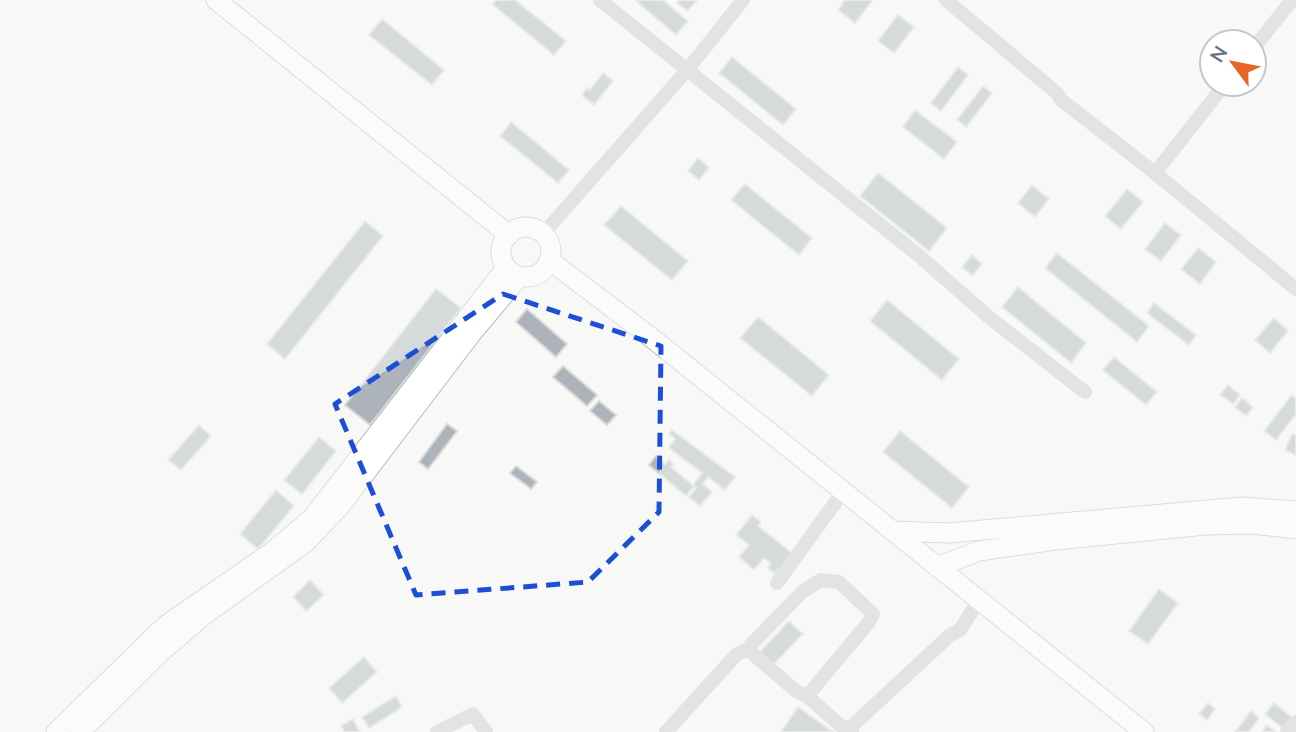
<svg xmlns="http://www.w3.org/2000/svg" width="1296" height="732" font-family="Lato,sans-serif">
<rect width="100%" height="100%" fill="#f8f9f6"/>
<g fill="#acb3ba" stroke="#dadad8" stroke-width="2">
<path d="M 496,0 L 515,0 L 566,41 L 554,55 L 492,4 Z"/>
<path d="M 635,0 L 663,0 L 688,21 L 676,35 Z"/>
<path d="M 679,0 L 697,0 L 688,11 L 677,3 Z"/>
<path d="M 845,0 L 871,0 L 872,1 L 855,23 L 838,10 Z"/>
<path d="M 898,15 L 914,27 L 894,53 L 878,41 Z"/>
<path d="M 382,19 L 444,70 L 432,85 L 369,35 Z"/>
<path d="M 732,57 L 796,109 L 783,125 L 719,73 Z"/>
<path d="M 958,67 L 968,75 L 941,111 L 931,103 Z"/>
<path d="M 603,73 L 613,81 L 594,105 L 582,95 L 587,88 L 590,90 Z"/>
<path d="M 983,86 L 992,93 L 966,127 L 957,120 Z"/>
<path d="M 915,110 L 957,142 L 944,159 L 903,127 Z"/>
<path d="M 511,122 L 569,170 L 558,183 L 500,136 Z"/>
<path d="M 698,158 L 709,167 L 699,180 L 688,171 Z"/>
<path d="M 878,173 L 947,228 L 929,251 L 860,196 Z"/>
<path d="M 745,184 L 812,238 L 799,255 L 731,200 Z"/>
<path d="M 1032,185 L 1049,199 L 1035,217 L 1018,203 Z"/>
<path d="M 1127,189 L 1143,202 L 1121,229 L 1105,216 Z"/>
<path d="M 621,206 L 688,261 L 672,280 L 604,225 Z"/>
<path d="M 365,221 L 383,236 L 285,359 L 267,344 Z"/>
<path d="M 1165,223 L 1181,235 L 1161,261 L 1145,249 Z"/>
<path d="M 1198,248 L 1216,262 L 1200,284 L 1181,269 Z"/>
<path d="M 1057,253 L 1149,326 L 1137,342 L 1045,268 Z"/>
<path d="M 972,255 L 982,264 L 972,276 L 962,267 Z"/>
<path d="M 1018,287 L 1086,343 L 1071,363 L 1002,307 Z"/>
<path d="M 436,289 L 461,308 L 370,425 L 345,405 Z"/>
<path d="M 887,300 L 959,359 L 942,380 L 870,321 Z"/>
<path d="M 1154,303 L 1196,335 L 1189,345 L 1147,313 Z"/>
<path d="M 527,309 L 567,344 L 556,357 L 516,322 Z"/>
<path d="M 758,317 L 829,375 L 812,396 L 740,338 Z"/>
<path d="M 1274,318 L 1288,331 L 1270,353 L 1255,340 Z"/>
<path d="M 1114,357 L 1157,392 L 1146,405 L 1103,370 Z"/>
<path d="M 563,366 L 597,395 L 587,406 L 553,377 Z"/>
<path d="M 1228,385 L 1240,395 L 1233,404 L 1220,395 Z"/>
<path d="M 1292,395 L 1296,399 L 1296,414 L 1276,440 L 1264,431 Z"/>
<path d="M 1242,398 L 1253,407 L 1246,416 L 1235,407 Z"/>
<path d="M 599,401 L 616,415 L 607,425 L 590,411 Z"/>
<path d="M 447,424 L 457,431 L 428,469 L 419,462 Z"/>
<path d="M 199,425 L 211,436 L 181,470 L 168,460 Z"/>
<path d="M 672,430 L 735,477 L 725,490 L 708,477 L 703,484 L 712,492 L 700,506 L 689,497 L 696,488 L 694,486 L 686,496 L 649,465 L 656,456 L 665,464 L 669,460 L 674,464 L 671,467 L 693,485 L 702,473 L 669,448 L 675,439 L 669,434 Z"/>
<path d="M 900,431 L 969,487 L 952,508 L 883,452 Z"/>
<path d="M 1292,434 L 1296,435 L 1296,455 L 1285,450 Z"/>
<path d="M 319,437 L 336,451 L 302,494 L 284,480 Z"/>
<path d="M 516,466 L 537,482 L 531,489 L 510,473 Z"/>
<path d="M 276,490 L 294,506 L 258,549 L 240,534 Z"/>
<path d="M 752,515 L 761,522 L 758,526 L 796,556 L 774,573 L 768,568 L 771,563 L 764,558 L 754,570 L 739,557 L 749,545 L 736,535 Z"/>
<path d="M 310,580 L 324,595 L 306,611 L 293,597 Z"/>
<path d="M 1159,589 L 1178,603 L 1148,644 L 1129,631 Z"/>
<path d="M 789,621 L 803,634 L 773,665 L 759,653 Z"/>
<path d="M 364,657 L 377,672 L 342,703 L 329,688 Z"/>
<path d="M 396,696 L 402,707 L 369,728 L 362,717 Z"/>
<path d="M 1208,703 L 1215,709 L 1207,720 L 1199,714 Z"/>
<path d="M 1274,703 L 1295,720 L 1286,731 L 1265,714 Z"/>
<path d="M 798,707 L 833,732 L 781,732 Z"/>
<path d="M 1251,711 L 1259,718 L 1249,732 L 1235,732 Z"/>
<path d="M 353,719 L 360,732 L 345,732 L 341,726 Z"/>
<path d="M 1267,725 L 1275,731 L 1274,732 L 1262,732 Z"/>
</g>
<g fill="none" stroke-linecap="round" stroke-linejoin="round">
<defs>
<g id="major">
<path d="M 216,0 L 509,235"/>
<circle cx="526" cy="252" r="25"/>
<path d="M 549,260 L 648,335 L 1144,732"/>
<path d="M 892,531 L 949,533 L 1241,507 L 1296,511"/>
<path d="M 937,567 L 979,551 L 1056,540 L 1205,525 L 1253,524 L 1296,529"/>
<path d="M 56,732 L 166,625 L 272,552 L 312,518 L 506,268"/>
<path d="M 80,732 L 163,650 L 204,615 L 306,542 L 341,505 L 472,333 L 519,277"/>
</g>
</defs>
<use href="#major" stroke="#b7bbbf" stroke-width="21"/>
<g stroke="#c6c9cd" stroke-width="14">
<path d="M 600,0 L 918,255 L 990,318 L 1085,392"/>
<path d="M 946,0 L 1058,94 L 1060,99 L 1155,173 L 1296,289"/>
<path d="M 1254,48 L 1292,0"/>
<path d="M 1155,173 L 1225,84"/>
<path d="M 543,234 L 688,69 L 743,0"/>
<path d="M 777,583 L 843,492"/>
<path d="M 747,649 L 796,691 L 807,696 L 841,726 L 850,728 L 852,732"/>
<path d="M 850,728 L 949,636 L 960,630 L 979,600"/>
<path d="M 437,732 L 473,714 L 486,732"/>
<path d="M 666,732 L 736,655 L 747,649 L 802,592 L 821,580 L 839,582 L 873,614 L 869,622 L 807,696"/>
<path d="M 1287,732 L 1296,722"/>
</g>
<use href="#major" stroke="#fff" stroke-width="19"/>
</g>
<path d="M0 0H1296V732H0ZM 503,294 L 661,346 L 659,512 L 588,582 L 416,595 L 335,404 Z" fill="#f8f9f6" fill-opacity=".55" fill-rule="evenodd"/>
<path fill="none" stroke="#1d4ed8" stroke-width="5" stroke-dasharray="14 9" stroke-linejoin="round" d="M 503,294 L 661,346 L 659,512 L 588,582 L 416,595 L 335,404 Z"/>
<g transform="translate(1233 63) rotate(302)"><circle r="33" fill="#ffffff" stroke="#c2c8cf" stroke-width="2"/>
<path d="M0-5L12 26L0 18L-12 26Z" fill="#e76528"/>
<text y="-10" font-size="19" font-weight="bold" text-anchor="middle" fill="#677687">N</text>
</g>
</svg>
